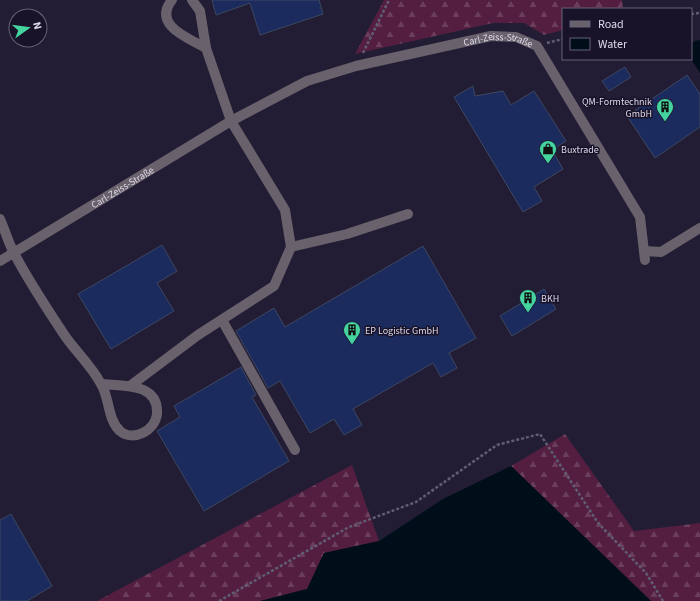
<svg xmlns="http://www.w3.org/2000/svg" width="700" height="601" font-family="'Source Sans 3',sans-serif">
<defs>
<pattern id="forest-firs" width="22" height="20" patternUnits="userSpaceOnUse"><rect width="22" height="20" fill="#531e3f"/><path d="M5 1l3.5 6h-7zM16 11l3.5 6h-7z" fill="#6b3e5b"/></pattern>
</defs>
<rect width="100%" height="100%" fill="#221d34"/>
<g fill="url(#forest-firs)">
<path d="M 384,0 L 622,0 L 623,9 L 563,9 L 563,30 L 544,35 L 524,23 L 493,23 L 355,54 Z"/>
<path d="M 565,434 L 634,531 L 700,523 L 700,601 L 651,601 L 511,466 Z"/>
<path d="M 352,465 L 379,541 L 324,553 L 307,589 L 260,601 L 97,601 Z"/>
</g>
<g fill="#000e1a">
<path d="M 700,40 L 700,73 L 691,59 L 691,44 L 695,41 Z"/>
<path d="M 511,466 L 651,601 L 260,601 L 307,589 L 324,553 L 379,541 L 443,499 Z"/>
</g>
<g fill="#1b2b5e" stroke="#3e4760">
<path d="M 212,0 L 319,0 L 323,14 L 260,35 L 250,3 L 216,15 Z"/>
<path d="M 625,67 L 631,77 L 609,91 L 602,81 Z"/>
<path d="M 687,75 L 700,94 L 700,127 L 655,158 L 627,116 Z"/>
<path d="M 473,86 L 475,96 L 503,91 L 511,105 L 534,91 L 566,141 L 552,150 L 563,169 L 534,187 L 542,201 L 523,212 L 454,97 Z"/>
<path d="M 162,245 L 177,271 L 157,283 L 174,311 L 111,349 L 78,294 Z"/>
<path d="M 423,246 L 476,338 L 449,353 L 457,368 L 441,377 L 433,363 L 353,409 L 362,425 L 344,435 L 334,419 L 310,433 L 280,381 L 268,388 L 236,331 L 274,308 L 285,327 Z"/>
<path d="M 544,289 L 556,309 L 512,336 L 500,316 Z"/>
<path d="M 241,367 L 256,395 L 252,397 L 289,461 L 204,511 L 157,431 L 180,417 L 174,406 Z"/>
<path d="M 11,514 L 52,586 L 27,601 L 0,601 L 0,520 Z"/>
</g>
<g fill="none" stroke-linecap="round" stroke-linejoin="round">
<g stroke="#615d72" stroke-width="2.5" stroke-dasharray="3 2" stroke-linecap="butt">
<path d="M 691,14 L 700,13"/>
<path d="M 547,43 L 563,39"/>
<path d="M 363,53 L 389,0"/>
<path d="M 219,601 L 349,527 L 416,502 L 497,445 L 540,434 L 598,523 L 646,573 L 663,601"/>
</g>
<g stroke="#69616b" stroke-width="10">
<path d="M 172,0 C 152,25 188,38 206,48"/>
<path d="M 0,219 C 5,230 8,242 14,253 C 28,280 46,307 63,333 C 74,350 91,365 101,384 C 110,398 107,419 120,431 C 133,442 155,431 157,414 C 159,383 124,386 102,384"/>
<path d="M 291,247 L 347,234 L 408,214"/>
<path d="M 644,251 L 661,252 L 700,228"/>
<path id="s1" d="M 0,261 L 231,121 L 307,81 L 356,66 L 491,36 L 516,37 L 537,46 L 640,217 L 645,260"/>
<path d="M 222,320 L 295,450"/>
<path d="M 130,386 L 198,335 L 274,286 L 291,247 L 285,210 L 231,121 L 206,48 L 200,11 L 192,0"/>
</g>
</g>
<defs>
<symbol id="building-pin" viewBox="-11 -11 22 30"><path d="M0 17L-7.5 6A9.5 9.5 0 1 1 7.5 6Z" fill="#45d49f" stroke="#191329"/><path d="M-4-6H4V6H1V3H-1V6H-4ZM-2.5-4.3h1.7v1.8h-1.7ZM.8-4.3h1.7v1.8H.8ZM-2.5-1h1.7V.8h-1.7ZM.8-1h1.7V.8H.8Z" fill="#111"/></symbol>
<symbol id="shop-pin" viewBox="-11 -11 22 30"><path d="M0 17L-7.5 6A9.5 9.5 0 1 1 7.5 6Z" fill="#45d49f" stroke="#191329"/><path d="M-5-2.5h2.3a2.7 3.5 0 0 1 5.4 0H5L5.5 6h-11ZM-1.5-2.5h3a1.5 2.3 0 0 0-3 0Z" fill="#111"/></symbol>
</defs>
<g fill-rule="evenodd">
<use href="#building-pin" x="655" y="97" width="20" height="27"/>
<use href="#shop-pin" x="538" y="139" width="20" height="27"/>
<use href="#building-pin" x="518" y="288" width="20" height="27"/>
<use href="#building-pin" x="342" y="320" width="20" height="27"/>
</g>
<g text-anchor="middle" stroke-width="3" stroke-linejoin="round" paint-order="stroke">
<g font-size="10" fill="#dcd9e9" stroke="#191329">
<text dy="4" stroke="none"><textPath href="#s1" startOffset="553">Carl-Zeiss-Straße</textPath></text>
<text dy="4" stroke="none"><textPath href="#s1" startOffset="143">Carl-Zeiss-Straße</textPath></text>
</g>
<g font-size="10" fill="#dcd9e9" stroke="#191329" text-anchor="start">
<text x="652" y="105" text-anchor="end">QM-Formtechnik<tspan x="652" dy="12">GmbH</tspan></text>
<text x="561" y="153">Buxtrade</text>
<text x="541" y="302">BKH</text>
<text x="365" y="334">EP Logistic GmbH</text>
</g>
</g>
<rect x="562" y="8" width="130" height="52" fill="#191329" stroke="#676276"/>
<rect x="570" y="21" width="20" height="6" fill="#69616b" stroke="#676276"/>
<text x="598" y="28" font-size="12" fill="#dcd9e9">Road</text>
<rect x="570" y="38" width="20" height="12" fill="#000e1a" stroke="#676276"/>
<text x="598" y="48" font-size="12" fill="#dcd9e9">Water</text>
<g transform="translate(28 28) rotate(76)"><circle r="19" fill="#191329" stroke="#676276"/>
<path d="M0-3L7 15L0 10L-7 15Z" fill="#45d49f"/>
<text y="-6" font-size="11" font-weight="bold" text-anchor="middle" fill="#dcd9e9">N</text>
</g>
</svg>
